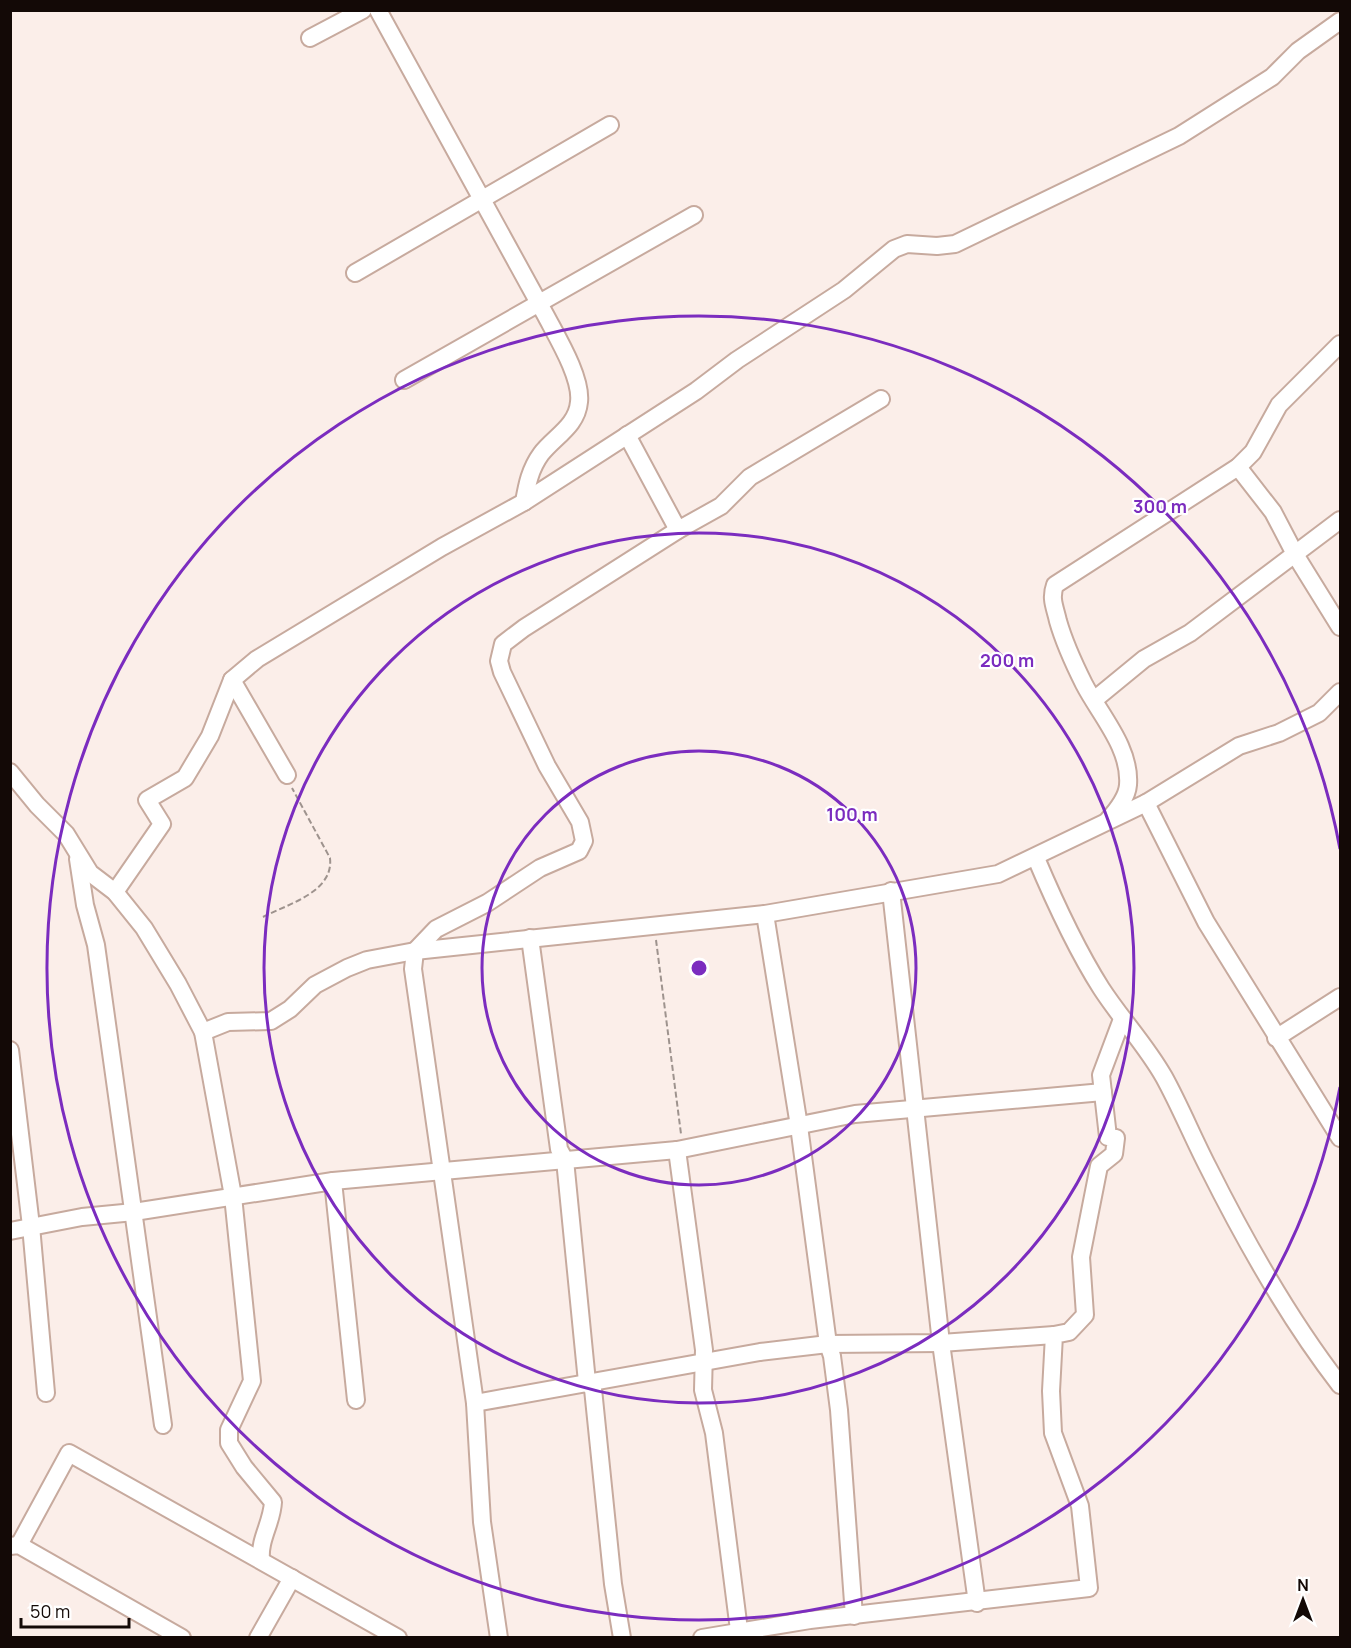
<svg xmlns="http://www.w3.org/2000/svg" width="1351" height="1648" font-family="Manrope,sans-serif">
<rect width="100%" height="100%" fill="#fbeee9"/>
<g fill="none" stroke-linecap="round" stroke-linejoin="round">
<defs>
<g id="minor">
<path d="M 378,10 L 546,316 C 557,337 582,378 579,402 C 577,426 554,437 541,454 C 530,469 527,485 524,502"/>
<path d="M 310,38 L 363,10"/>
<path d="M 355,273 L 610,125"/>
<path d="M 404,380 L 694,215"/>
<path d="M 627,435 L 678,530"/>
<path d="M 1238,467 L 1273,512 L 1296,556 L 1340,627"/>
<path d="M 232,680 L 287,775"/>
<path d="M 1094,700 L 1144,659 L 1190,633 L 1340,520"/>
<path d="M 10,772 L 37,805 L 66,834 L 90,873 L 115,892 L 144,928 L 178,984 L 203,1032 L 233,1196 L 252,1381 L 229,1430 L 229,1443 L 244,1467 L 273,1502 C 272,1523 259,1539 261,1560"/>
<path d="M 1146,803 L 1206,922 L 1340,1138"/>
<path d="M 1108,820 C 1117,810 1127,798 1128,785 C 1131,748 1100,715 1084,684 C 1074,664 1064,642 1058,621 C 1055,607 1050,599 1055,585 L 1238,467 L 1253,452 L 1279,405 L 1340,344"/>
<path d="M 1036,858 C 1055,903 1075,947 1101,988 C 1121,1019 1146,1045 1164,1077 C 1180,1106 1193,1138 1208,1167 C 1246,1243 1288,1318 1340,1385"/>
<path d="M 78,859 L 85,905 L 96,945 L 163,1425"/>
<path d="M 891,891 L 941,1343 L 977,1603"/>
<path d="M 115,892 L 162,824 L 147,800 L 185,778 L 210,736 L 232,680 L 257,659 L 442,547 L 524,502 L 696,391 L 737,360 L 844,290 L 894,249 L 907,244 L 937,246 L 955,244 L 1179,136 L 1272,77 L 1298,51 L 1340,21"/>
<path d="M 765,914 L 799,1126 L 828,1344 L 832,1356 L 839,1410 L 854,1616"/>
<path d="M 530,938 L 559,1149 L 565,1160 L 587,1382 L 593,1389 L 613,1584 L 622,1638"/>
<path d="M 203,1032 L 228,1022 L 271,1021 L 290,1009 L 315,985 L 347,968 L 367,960 L 415,951 L 765,914 L 998,874 L 1146,803 L 1239,746 L 1279,733 L 1319,713 L 1340,692"/>
<path d="M 1276,1038 L 1340,997"/>
<path d="M 10,1050 L 31,1226 L 46,1393"/>
<path d="M 677,1150 L 704,1350 L 703,1390 L 714,1433 L 740,1638"/>
<path d="M 333,1181 L 356,1400"/>
<path d="M 10,1231 L 82,1217 L 134,1212 L 333,1181 L 677,1150 L 855,1114 L 1103,1092"/>
<path d="M 475,1403 L 760,1352 L 828,1344 L 941,1343 L 1054,1335"/>
<path d="M 19,1545 L 69,1453 L 398,1638"/>
<path d="M 10,1546 L 19,1545 L 182,1638"/>
<path d="M 258,1638 L 292,1578"/>
<path d="M 499,1638 L 482,1522 L 475,1403 L 413,969 L 415,951 L 436,929 L 487,903 L 540,868 L 579,851 L 584,841 L 580,822 L 547,766 L 502,672 L 499,661 L 503,644 L 524,628 L 678,530 L 721,506 L 750,477 L 881,399"/>
<path d="M 702,1638 L 810,1620 L 1089,1588 L 1080,1506 L 1053,1433 L 1051,1391 L 1054,1335 L 1069,1332 L 1085,1315 L 1081,1257 L 1099,1166 L 1114,1154 L 1116,1138 L 1108,1137 L 1101,1075 L 1122,1019"/>
</g>
</defs>
<use href="#minor" stroke="#c7aa9e" stroke-width="20"/>
<g stroke="#9e938e" stroke-width="2" stroke-dasharray="6 3" stroke-linecap="butt">
<path d="M 263,917 C 288,904 334,892 330,858 L 292,788"/>
<path d="M 656,940 L 681,1134"/>
</g>
<use href="#minor" stroke="#fff" stroke-width="16"/>
</g>
<g fill="none" stroke="#7b2cbf" stroke-width="3">
<circle cx="699" cy="968" r="217"/>
<circle cx="699" cy="968" r="435"/>
<path d="M1340 1087A652 652 0 1 1 1340 849"/>
</g>
<circle cx="699" cy="968" r="9" fill="#7b2cbf" stroke="#fff" stroke-width="3"/>
<g font-size="18" text-anchor="middle" font-weight="bold" fill="#7b2cbf" stroke="#fff" stroke-width="4.5" stroke-linejoin="round" paint-order="stroke">
<text x="1160" y="513">300 m</text>
<text x="1007" y="667">200 m</text>
<text x="852" y="821">100 m</text>
</g>
<rect width="1351" height="1648" fill="none" stroke="#130906" stroke-width="24"/>
<g transform="translate(1303 1600)" stroke="#ffffff" stroke-width="4.5" paint-order="stroke">
<path d="M0-4.5L10 22L0 15L-10 22Z" fill="#130906"/>
<text y="-9" font-size="16" font-weight="bold" text-anchor="middle" fill="#130906">N</text>
</g>
<path d="M21 1618v9h108v-9" fill="none" stroke="#130906" stroke-width="3"/>
<text x="30" y="1618" font-size="18" fill="#130906" stroke="#ffffff" stroke-width="4.5" paint-order="stroke">50 m</text>
</svg>
